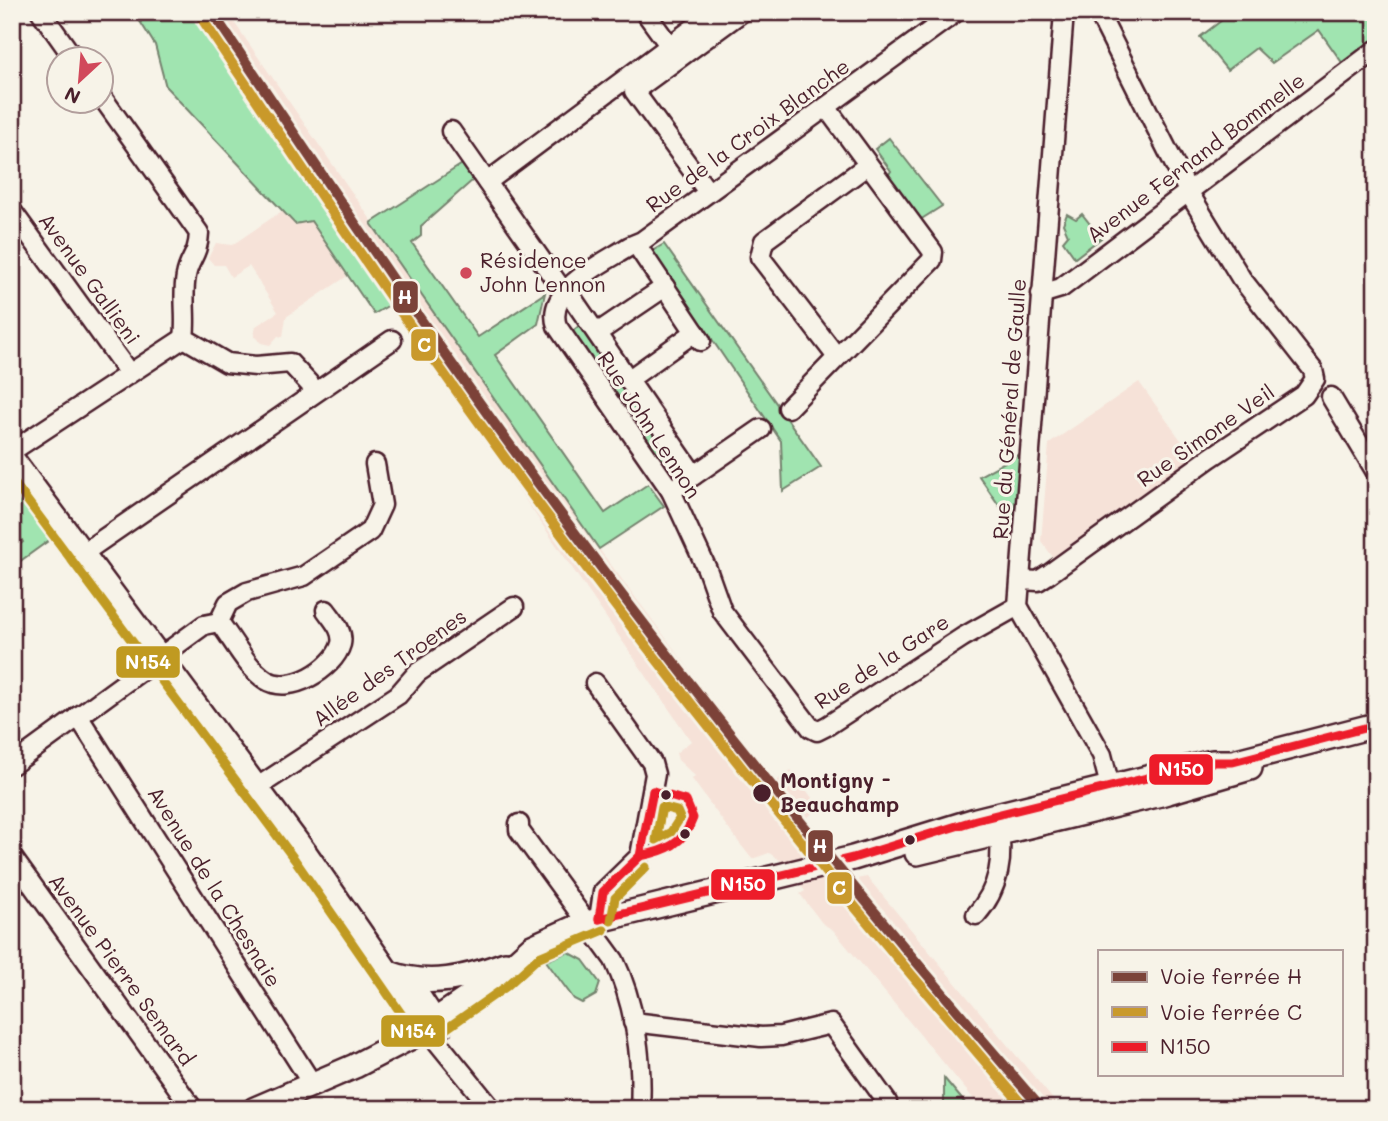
<svg xmlns="http://www.w3.org/2000/svg" width="1388" height="1121" font-family="Mali,sans-serif">
<rect width="100%" height="100%" fill="#f7f3e8"/>
<filter id="ink" filterUnits="userSpaceOnUse"><feTurbulence type="fractalNoise" baseFrequency=".0143" numOctaves="2"/><feDisplacementMap in="SourceGraphic" scale="14" xChannelSelector="R" yChannelSelector="G"/><feConvolveMatrix kernelMatrix="1 2 1 2 8 2 1 2 1" color-interpolation-filters="sRGB"/></filter>
<g filter="url(#ink)">
<g fill="#f6e2d8">
<path d="M 190,12 L 227,12 L 599,549 L 726,718 L 774,779 L 778,780 L 791,770 L 819,807 L 807,818 L 825,843 L 856,879 L 867,877 L 1061,1109 L 982,1109 L 833,930 L 822,923 L 800,894 L 805,891 L 780,860 L 769,853 L 752,859 L 733,835 L 692,779 L 695,776 L 678,760 L 676,753 L 691,741 Z"/>
<path d="M 304,196 L 355,271 L 286,317 L 283,337 L 278,336 L 270,345 L 261,343 L 254,336 L 256,326 L 278,312 L 249,266 L 231,277 L 224,265 L 214,265 L 208,258 L 216,243 L 232,245 Z"/>
<path d="M 1139,382 L 1193,457 L 1053,557 L 1041,541 L 1049,444 Z"/>
</g>
<g fill="#a0e4b0" stroke="#75826e" stroke-width="2">
<path d="M 134,12 L 190,12 L 391,304 L 374,314 L 311,221 L 295,224 L 166,87 L 155,45 Z"/>
<path d="M 1221,12 L 1376,12 L 1376,51 L 1348,71 L 1319,30 L 1272,63 L 1256,48 L 1227,70 L 1200,37 L 1226,17 Z"/>
<path d="M 889,138 L 942,206 L 920,220 L 887,177 L 891,171 L 875,149 Z"/>
<path d="M 470,159 L 481,173 L 421,226 L 421,236 L 412,243 L 478,337 L 545,293 L 538,324 L 495,355 L 605,513 L 648,484 L 664,506 L 599,549 L 371,223 Z"/>
<path d="M 1067,214 L 1076,219 L 1082,214 L 1101,238 L 1075,258 L 1063,241 L 1068,235 L 1063,224 Z"/>
<path d="M 664,244 L 821,467 L 783,491 L 781,441 L 652,251 Z"/>
<path d="M 585,321 L 675,451 L 659,462 L 569,334 Z"/>
<path d="M 1023,452 L 1017,526 L 1013,526 L 979,476 Z"/>
<path d="M 14,479 L 55,536 L 12,567 L 12,544 L 15,548 L 23,542 L 12,526 Z"/>
<path d="M 568,952 L 583,960 L 600,983 L 596,995 L 582,1003 L 574,999 L 546,961 Z"/>
<path d="M 944,1078 L 970,1109 L 944,1109 Z"/>
</g>
<g fill="none" stroke-linecap="round" stroke-linejoin="round">
<defs>
<g id="minor">
<path d="M 41,12 L 75,60"/>
<path d="M 645,12 L 669,45"/>
<path d="M 956,12 L 642,241 L 630,246 C 604,263 544,289 557,326 L 671,491 L 707,569 L 722,611 L 811,728 L 817,731 L 827,726 L 963,637 L 1018,606"/>
<path d="M 1064,12 L 1018,606 L 1102,755 L 1113,798"/>
<path d="M 102,97 L 199,233 C 198,257 189,258 186,276 C 182,297 187,317 184,338 L 227,363 L 256,366 L 290,363 L 316,391"/>
<path d="M 451,131 L 563,291"/>
<path d="M 487,182 L 715,12"/>
<path d="M 708,192 L 634,91 L 742,12"/>
<path d="M 12,211 L 129,373"/>
<path d="M 636,244 L 701,341"/>
<path d="M 566,289 L 694,475"/>
<path d="M 1041,294 L 1061,288 L 1376,50"/>
<path d="M 597,333 L 665,287"/>
<path d="M 837,357 L 760,257 L 764,241 L 868,165"/>
<path d="M 628,380 L 695,332"/>
<path d="M 1331,397 L 1376,472"/>
<path d="M 788,408 L 932,260 L 933,252 L 826,107"/>
<path d="M 12,451 L 184,338"/>
<path d="M 671,491 L 761,429"/>
<path d="M 83,553 L 392,340"/>
<path d="M 1021,580 L 1038,581 L 1049,574 L 1210,458 L 1304,395 L 1315,379 L 1313,370 L 1241,278 L 1189,193 L 1098,12"/>
<path d="M 219,622 L 228,603 L 247,592 L 304,576 L 370,531 L 382,505 L 375,464"/>
<path d="M 595,683 L 652,763 L 655,774 L 640,856 L 603,892 L 599,919"/>
<path d="M 78,716 L 311,1082"/>
<path d="M 12,765 L 204,625 L 219,622 C 233,640 247,668 266,680 C 290,695 334,669 341,644 C 344,631 333,620 326,610"/>
<path d="M 256,788 L 398,695 L 417,673 L 514,607"/>
<path d="M 519,824 L 519,830 L 614,960 C 635,1004 643,1060 640,1109"/>
<path d="M 12,857 L 193,1109"/>
<path d="M 976,915 C 999,889 1005,856 997,822"/>
<path d="M 411,981 L 442,1028"/>
<path d="M 633,1022 L 761,1037 L 781,1036 L 831,1024 L 887,1102 L 878,1109"/>
<path d="M 426,1028 L 492,1109"/>
</g>
<g id="major">
<path d="M 12,459 L 305,853 L 426,1028"/>
<path d="M 917,853 L 1161,794 L 1250,768"/>
<path d="M 389,973 C 429,988 466,978 505,964"/>
<path d="M 255,1109 L 355,1066 L 411,1037 L 500,976 L 532,947 L 583,924 L 853,858 L 976,820 L 1212,762 L 1233,762 L 1376,725"/>
</g>
</defs>
<use href="#minor" stroke="#4a1f2b" stroke-width="23"/>
<use href="#major" stroke="#4a1f2b" stroke-width="28"/>
<use href="#minor" stroke="#f7f3e8" stroke-width="18"/>
<use href="#major" stroke="#f7f3e8" stroke-width="23"/>
<defs>
<g id="bus-1">
<path d="M 640,856 C 666,851 684,844 693,818 L 686,801 L 653,791"/>
<path d="M 599,919 L 853,858 L 976,820 L 1212,762 L 1233,762 L 1376,725"/>
<path d="M 599,919 L 603,892 L 640,856 L 653,791"/>
</g>
<g id="bus-2">
<path d="M 12,480 L 295,860 L 418,1038 L 433,1038 L 507,986 L 539,957 L 604,930"/>
<path d="M 662,807 L 677,811 L 680,818 L 671,832 L 656,840 Z"/>
<path d="M 611,921 L 615,898 L 646,867"/>
</g>
</defs>
<use href="#bus-1" stroke="#f7f3e8" stroke-width="14"/>
<use href="#bus-2" stroke="#f7f3e8" stroke-width="14"/>
<use href="#bus-1" stroke="#ed1c29" stroke-width="9"/>
<use href="#bus-2" stroke="#c09a21" stroke-width="9"/>
<defs>
<path id="rail-1" d="M 212,12 C 308,153 402,296 502,434 C 671,667 853,891 1042,1109"/>
<path id="rail-2" d="M 202,19 C 298,161 393,305 494,443 C 661,673 840,894 1026,1109"/>
</defs>
<use href="#rail-1" stroke="#f7f3e8" stroke-width="16"/>
<use href="#rail-2" stroke="#f7f3e8" stroke-width="16"/>
<use href="#rail-1" stroke="#7b4339" stroke-width="10"/>
<use href="#rail-2" stroke="#c9992c" stroke-width="10"/>
</g>
</g>
<circle fill="#d1495b" stroke="#f7f3e8" stroke-width="2.5" cx="466" cy="273" r="7"/>
<g fill="#4a1f2b" stroke="#f7f3e8" stroke-width="2.5">
<circle cx="762" cy="793" r="10"/>
<circle cx="666" cy="795" r="6"/>
<circle cx="685" cy="834" r="6"/>
<circle cx="910" cy="840" r="6"/>
</g>
<g text-anchor="middle" stroke-width="6" stroke-linejoin="round" paint-order="stroke">
<g font-size="21" fill="#4a1f2b" stroke="#f7f3e8">
<text transform="translate(748 136) rotate(-36)" y="7">Rue de la Croix Blanche</text>
<text transform="translate(1196 158) rotate(-37)" y="7">Avenue Fernand Bommelle</text>
<text transform="translate(89 279) rotate(54)" y="7">Avenue Gallieni</text>
<text transform="translate(1010 409) rotate(-86)" y="7">Rue du Général de Gaulle</text>
<text transform="translate(649 425) rotate(57)" y="7">Rue John Lennon</text>
<text transform="translate(1206 436) rotate(-35)" y="7">Rue Simone Veil</text>
<text transform="translate(882 662) rotate(-33)" y="7">Rue de la Gare</text>
<text transform="translate(390 668) rotate(-36)" y="7">Allée des Troenes</text>
<text transform="translate(214 887) rotate(58)" y="7">Avenue de la Chesnaie</text>
<text transform="translate(121 970) rotate(54)" y="7">Avenue Pierre Semard</text>
</g>
<g font-size="21" fill="#4a1f2b" stroke="#f7f3e8" text-anchor="start">
<text x="480" y="268">Résidence<tspan x="480" dy="24">John Lennon</tspan></text>
</g>
<g font-size="21" font-weight="bold" fill="#4a1f2b" stroke="#f7f3e8" text-anchor="start">
<text x="780" y="788">Montigny -<tspan x="780" dy="24">Beauchamp</tspan></text>
</g>
</g>
<g stroke="#f7f3e8" stroke-width="2.5">
<rect x="392" y="280" width="27" height="34" rx="7" fill="#7b4339"/>
<rect x="410" y="328" width="27" height="34" rx="7" fill="#c9992c"/>
<rect x="115" y="645" width="66" height="34" rx="7" fill="#c09a21"/>
<rect x="1148" y="753" width="66" height="33" rx="7" fill="#ed1c29"/>
<rect x="807" y="829" width="27" height="34" rx="7" fill="#7b4339"/>
<rect x="710" y="868" width="66" height="33" rx="7" fill="#ed1c29"/>
<rect x="826" y="871" width="27" height="34" rx="7" fill="#c9992c"/>
<rect x="380" y="1014" width="66" height="34" rx="7" fill="#c09a21"/>
</g>
<g font-size="19" text-anchor="middle" font-weight="bold" fill="#fff">
<text x="405" y="304">H</text>
<text x="424" y="352">C</text>
<text x="148" y="669">N154</text>
<text x="1181" y="776">N150</text>
<text x="820" y="853">H</text>
<text x="743" y="891">N150</text>
<text x="839" y="895">C</text>
<text x="413" y="1038">N154</text>
</g>
<rect width="1388" height="1121" fill="none" stroke="#f7f3e8" stroke-width="42"/>
<rect x="21" y="21" width="1346" height="1079" fill="none" stroke="#4a1f2b" stroke-width="2.5" filter="url(#ink)"/>
<rect x="1098" y="950" width="245" height="126" fill="#f7f3e8" stroke="#b29e9c" stroke-width="2"/>
<rect x="1112" y="972" width="35" height="10" fill="#7b4339" stroke="#b29e9c" stroke-width="2"/>
<text x="1160" y="984" font-size="21" fill="#4a1f2b">Voie ferrée H</text>
<rect x="1112" y="1007" width="35" height="10" fill="#c9992c" stroke="#b29e9c" stroke-width="2"/>
<text x="1160" y="1020" font-size="21" fill="#4a1f2b">Voie ferrée C</text>
<rect x="1112" y="1042" width="35" height="10" fill="#ed1c29" stroke="#b29e9c" stroke-width="2"/>
<text x="1160" y="1054" font-size="21" fill="#4a1f2b">N150</text>
<g transform="translate(80 80) rotate(206)"><circle r="33" fill="#f7f3e8" stroke="#b29e9c" stroke-width="2"/>
<path d="M0-5L12 26L0 18L-12 26Z" fill="#d1495b"/>
<text y="-10" font-size="19" font-weight="bold" text-anchor="middle" fill="#4a1f2b">N</text>
</g>
</svg>
